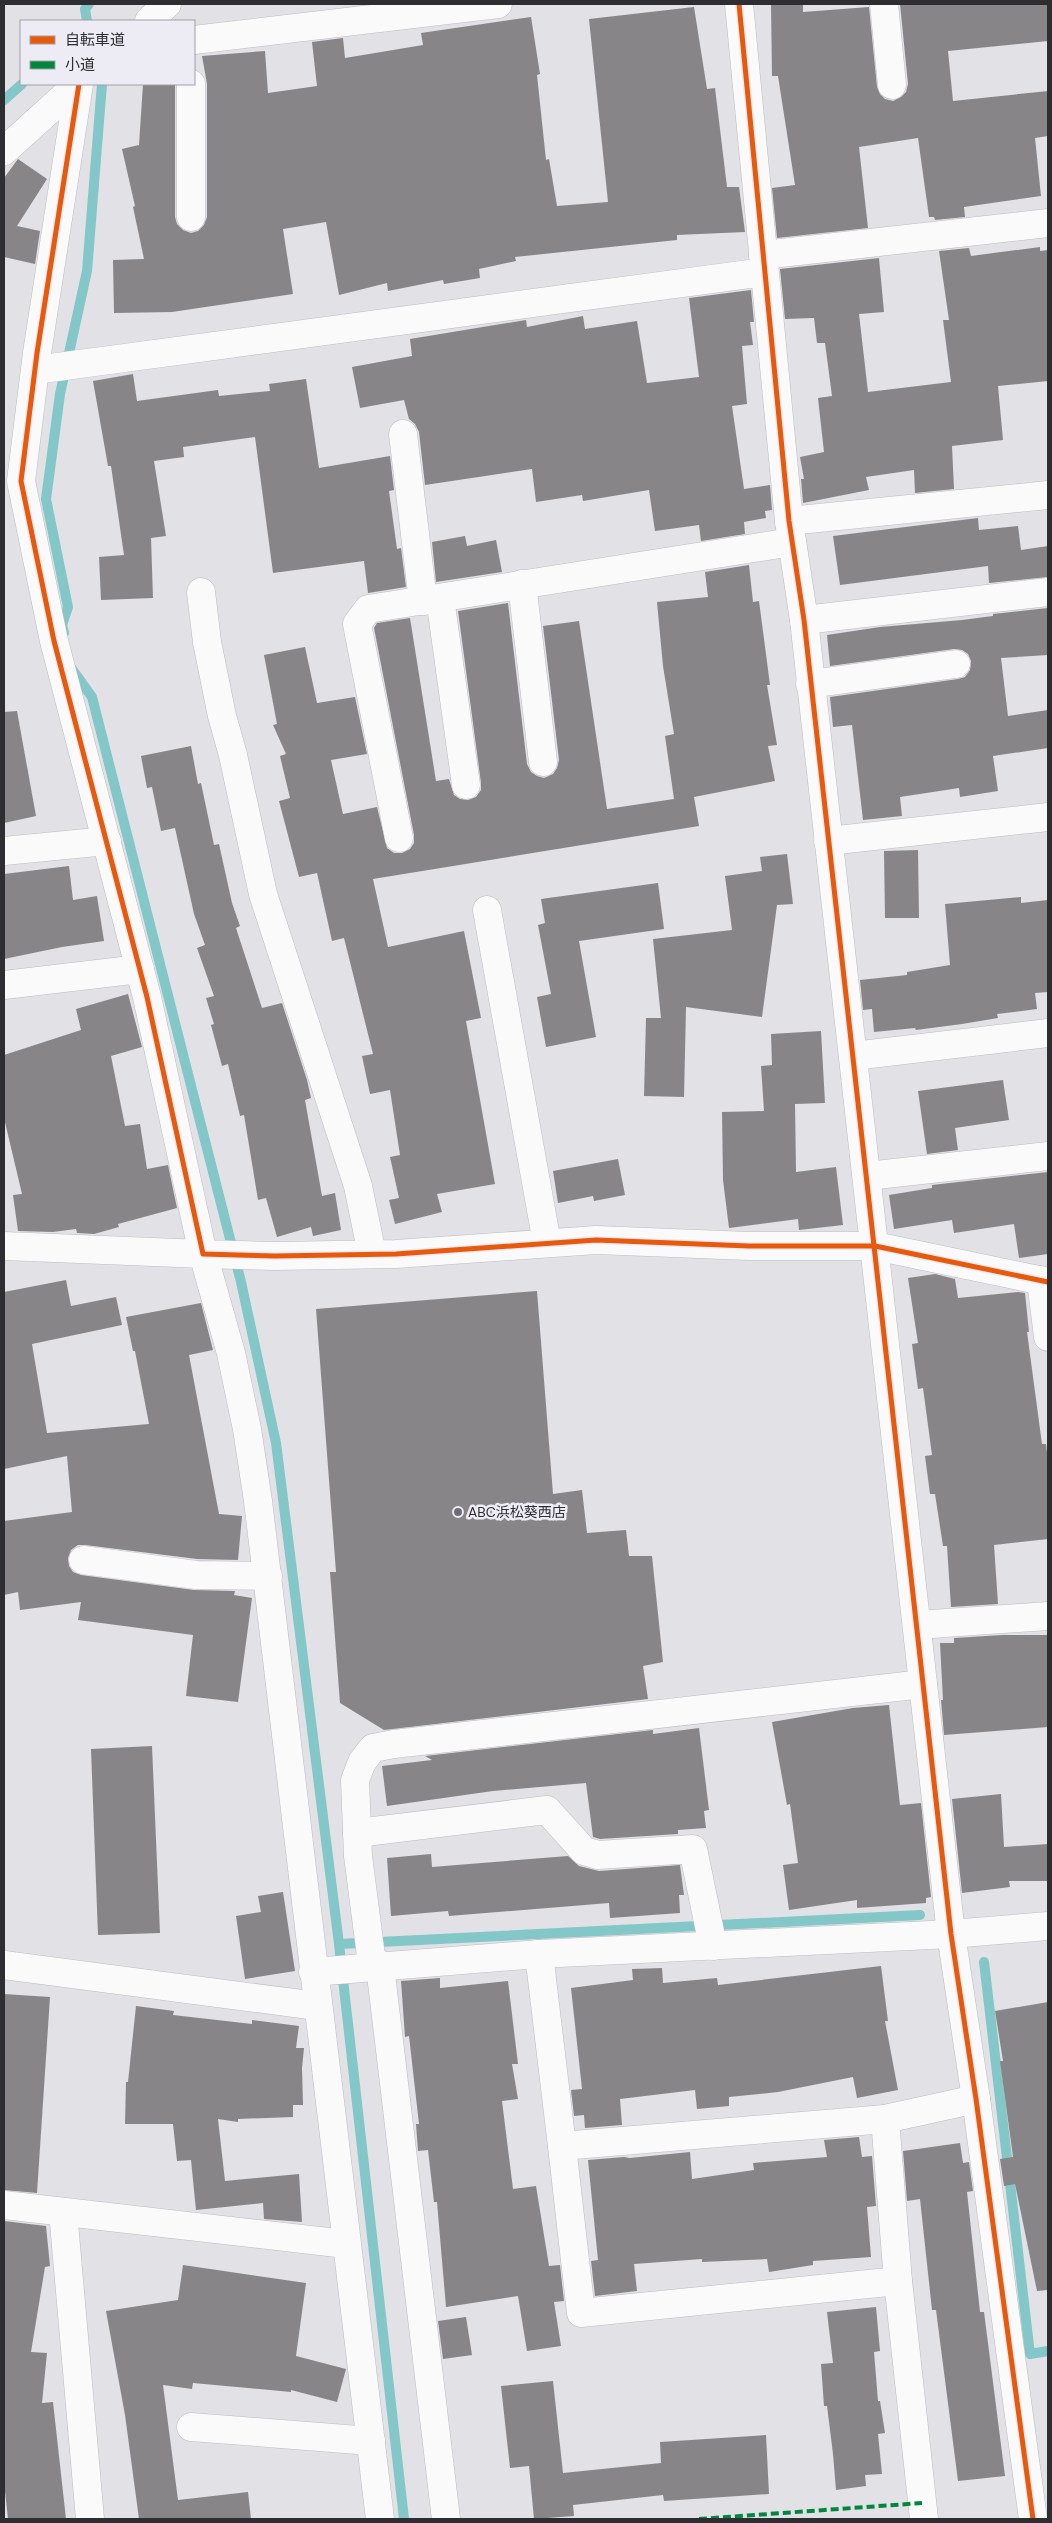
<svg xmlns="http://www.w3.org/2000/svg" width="1052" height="2523" font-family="'DM Sans','Noto Sans JP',sans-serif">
<rect width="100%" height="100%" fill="#e1e1e6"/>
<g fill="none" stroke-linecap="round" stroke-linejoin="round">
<g stroke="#83c7c8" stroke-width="10">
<path d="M 87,21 L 85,9 L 89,4"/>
<path d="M 4,100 L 22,84"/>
<path d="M 64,633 L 62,625 L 68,607 L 46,499 L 60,394 L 87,271 L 102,84"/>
<path d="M 69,665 L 92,697 L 241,1282 L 276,1443 L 339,1944 L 404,2519"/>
<path d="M 339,1944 L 920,1915"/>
<path d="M 984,1962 L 1030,2354 L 1048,2351"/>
</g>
</g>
<g fill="#878588">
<path d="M 771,4 L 803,4 L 803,12 L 869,7 L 877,87 L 880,94 L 885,99 L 893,101 L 901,97 L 906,92 L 908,84 L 900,4 L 1048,4 L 1048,41 L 948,51 L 953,101 L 1048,91 L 1048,136 L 1035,138 L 1041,196 L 964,207 L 965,217 L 935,220 L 934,217 L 929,217 L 918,138 L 859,147 L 868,228 L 777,238 L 772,188 L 795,185 L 778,76 L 772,76 Z"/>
<path d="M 694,7 L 707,89 L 715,88 L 727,187 L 739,187 L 745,232 L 677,235 L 677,240 L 515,257 L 516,261 L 479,269 L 480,278 L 444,284 L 443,280 L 388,291 L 387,283 L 339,295 L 326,222 L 283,229 L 293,294 L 172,312 L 114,313 L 113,260 L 144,259 L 133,207 L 135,206 L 122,149 L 139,145 L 143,84 L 175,84 L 175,217 L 177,224 L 183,230 L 191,233 L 198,231 L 204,225 L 207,217 L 207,84 L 202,56 L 265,51 L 268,93 L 317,86 L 312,42 L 343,38 L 345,58 L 423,45 L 421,33 L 531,17 L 540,74 L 537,75 L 546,160 L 549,159 L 557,206 L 608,202 L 589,19 Z"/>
<path d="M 18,159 L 47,179 L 17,226 L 40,231 L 35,264 L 4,257 L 4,178 Z"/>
<path d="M 1040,247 L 1040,251 L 1048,250 L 1048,381 L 998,386 L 1003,440 L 952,446 L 954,489 L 915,493 L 914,470 L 866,477 L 869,490 L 803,503 L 801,479 L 804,479 L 800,457 L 824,452 L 818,398 L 832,396 L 825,343 L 817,343 L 814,318 L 785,319 L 780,269 L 879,258 L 884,312 L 859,314 L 868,392 L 951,382 L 943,320 L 949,320 L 939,251 L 969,248 L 971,256 Z"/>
<path d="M 751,290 L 754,322 L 750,322 L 753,345 L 742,346 L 747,404 L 732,406 L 744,489 L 770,485 L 772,510 L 765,511 L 766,518 L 744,522 L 745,534 L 701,541 L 699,525 L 655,531 L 649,490 L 583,501 L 582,495 L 536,502 L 532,469 L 425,485 L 419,432 L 415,424 L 409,419 L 404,400 L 360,408 L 352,367 L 412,356 L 410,339 L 526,320 L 527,327 L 583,316 L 585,329 L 637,321 L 647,383 L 699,377 L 689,298 Z"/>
<path d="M 133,374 L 137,401 L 218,390 L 219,396 L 270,391 L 269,384 L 306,379 L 319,468 L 390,456 L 394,490 L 389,491 L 397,549 L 401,548 L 406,587 L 368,593 L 364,561 L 273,573 L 255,437 L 183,447 L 184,457 L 154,461 L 166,536 L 151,538 L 153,598 L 101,600 L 99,557 L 124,555 L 111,466 L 108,466 L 93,381 Z"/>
<path d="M 978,518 L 979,530 L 1018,526 L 1021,550 L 1048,546 L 1048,577 L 989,583 L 988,566 L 840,585 L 833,536 Z"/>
<path d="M 465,536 L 467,546 L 496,540 L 502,572 L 436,582 L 432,542 Z"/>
<path d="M 749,565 L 753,602 L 759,601 L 764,639 L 770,685 L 767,685 L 777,745 L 768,746 L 775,781 L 694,797 L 699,826 L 373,879 L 388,947 L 464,931 L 481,1018 L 466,1021 L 495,1184 L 437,1194 L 442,1212 L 395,1224 L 389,1200 L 399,1198 L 390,1157 L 400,1155 L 390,1090 L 370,1094 L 362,1056 L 373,1054 L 344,938 L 332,941 L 317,873 L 299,877 L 279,801 L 290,798 L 280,756 L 286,754 L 273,725 L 277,724 L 264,655 L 305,647 L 317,703 L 355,697 L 367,754 L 331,760 L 343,814 L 377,807 L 387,848 L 394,853 L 402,853 L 410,849 L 414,843 L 414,835 L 374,628 L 377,623 L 410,618 L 436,781 L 449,779 L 454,795 L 460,799 L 468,800 L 476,797 L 481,790 L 481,783 L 458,611 L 508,603 L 527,764 L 531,772 L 537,776 L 544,778 L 553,774 L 557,768 L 559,760 L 543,626 L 579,621 L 607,809 L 674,799 L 665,736 L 674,734 L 663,666 L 657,602 L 708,597 L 705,572 Z"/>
<path d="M 1048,608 L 1048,655 L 1001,658 L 1008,716 L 1048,710 L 1048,748 L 993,756 L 998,791 L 960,797 L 959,788 L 900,797 L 902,816 L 863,820 L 852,725 L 833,727 L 830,697 L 958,679 L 965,677 L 970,670 L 971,661 L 968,654 L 962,650 L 954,649 L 830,666 L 827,635 L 880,627 L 962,620 L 993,616 L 993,614 Z"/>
<path d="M 17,711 L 36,816 L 4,823 L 4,712 Z"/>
<path d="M 191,746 L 198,784 L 201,783 L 214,845 L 219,844 L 232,903 L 240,926 L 236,928 L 262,1008 L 282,1003 L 307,1080 L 311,1098 L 305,1100 L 322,1196 L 335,1193 L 341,1230 L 313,1236 L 311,1227 L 277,1237 L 266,1198 L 258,1200 L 244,1115 L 240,1116 L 228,1064 L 222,1066 L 211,1025 L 214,1024 L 206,998 L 214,996 L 197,948 L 205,945 L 194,914 L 175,828 L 161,831 L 152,787 L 147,788 L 141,756 Z"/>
<path d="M 918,850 L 919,918 L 885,918 L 884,851 Z"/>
<path d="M 787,854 L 793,904 L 777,905 L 762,1017 L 686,1007 L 684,1097 L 644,1096 L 646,1018 L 661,1018 L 653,939 L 732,930 L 725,876 L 762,871 L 760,857 Z"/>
<path d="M 69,866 L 73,900 L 97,896 L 104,941 L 62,947 L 4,959 L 4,874 Z"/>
<path d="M 658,883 L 664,929 L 579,941 L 596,1037 L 546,1047 L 537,997 L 551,994 L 538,925 L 545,923 L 541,899 Z"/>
<path d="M 1021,897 L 1021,903 L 1048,900 L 1048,992 L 1035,993 L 1037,1009 L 997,1014 L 998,1018 L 962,1024 L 916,1030 L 915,1028 L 874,1032 L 872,1009 L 863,1010 L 860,980 L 907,975 L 907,972 L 950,965 L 945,904 Z"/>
<path d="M 128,994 L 142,1047 L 111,1056 L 125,1126 L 140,1124 L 147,1169 L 168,1165 L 177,1208 L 118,1224 L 119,1227 L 94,1234 L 77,1233 L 76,1229 L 53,1232 L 18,1231 L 13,1195 L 22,1194 L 4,1118 L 4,1055 L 81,1030 L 76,1009 Z"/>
<path d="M 821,1031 L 825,1103 L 795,1104 L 796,1172 L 836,1167 L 843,1225 L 799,1230 L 798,1219 L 729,1228 L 723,1180 L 722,1112 L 764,1111 L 761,1066 L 772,1065 L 771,1034 Z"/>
<path d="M 1003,1080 L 1009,1120 L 955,1128 L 958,1150 L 927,1154 L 918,1091 Z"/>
<path d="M 618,1159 L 625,1195 L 594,1201 L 593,1196 L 558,1203 L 553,1171 Z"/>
<path d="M 1048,1172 L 1048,1254 L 1019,1258 L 1014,1224 L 954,1233 L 952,1220 L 894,1229 L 889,1195 L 932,1188 L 932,1185 Z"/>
<path d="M 935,1274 L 955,1279 L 958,1298 L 1018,1292 L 1025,1293 L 1029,1332 L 1027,1332 L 1042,1444 L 1046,1444 L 1048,1462 L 1048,1539 L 994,1545 L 998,1604 L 951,1607 L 947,1546 L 943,1546 L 935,1494 L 930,1494 L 925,1456 L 932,1455 L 923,1388 L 918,1389 L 912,1344 L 918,1343 L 908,1278 Z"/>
<path d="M 66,1280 L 71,1306 L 116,1297 L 122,1325 L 32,1344 L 47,1433 L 149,1424 L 135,1351 L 133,1351 L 126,1317 L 201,1303 L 213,1350 L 189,1355 L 219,1514 L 242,1516 L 238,1560 L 197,1559 L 85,1545 L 78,1545 L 71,1550 L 68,1558 L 69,1566 L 73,1572 L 81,1575 L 194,1590 L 235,1591 L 234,1595 L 252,1598 L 238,1702 L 186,1696 L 193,1635 L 78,1620 L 81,1602 L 20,1610 L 18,1592 L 4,1595 L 4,1521 L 72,1512 L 67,1456 L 4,1469 L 4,1292 Z"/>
<path d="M 537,1291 L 553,1494 L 582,1490 L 587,1533 L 626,1530 L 629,1556 L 652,1556 L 663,1662 L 643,1666 L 648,1699 L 384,1730 L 340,1703 L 330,1572 L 336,1572 L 316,1309 Z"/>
<path d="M 1003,1635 L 1048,1635 L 1048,1727 L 944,1735 L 941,1700 L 943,1700 L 940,1643 L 954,1643 L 954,1638 Z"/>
<path d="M 889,1705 L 900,1805 L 921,1803 L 931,1897 L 926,1898 L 926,1903 L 857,1908 L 857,1900 L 789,1910 L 783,1865 L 798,1863 L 790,1804 L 787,1805 L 772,1722 L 853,1708 Z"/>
<path d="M 699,1728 L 709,1810 L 704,1811 L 706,1828 L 678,1830 L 678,1834 L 600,1839 L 593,1837 L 586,1783 L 493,1791 L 387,1806 L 382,1766 L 432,1760 L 425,1756 L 653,1730 L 653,1734 Z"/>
<path d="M 152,1746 L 160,1933 L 98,1935 L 91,1749 Z"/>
<path d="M 1001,1794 L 1004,1847 L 1048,1844 L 1048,1881 L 1009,1881 L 1010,1887 L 962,1893 L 952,1799 Z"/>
<path d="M 431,1854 L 432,1867 L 568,1856 L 579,1866 L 599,1871 L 680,1865 L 684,1895 L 679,1895 L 680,1913 L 610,1918 L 609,1903 L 449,1916 L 448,1911 L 391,1916 L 387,1858 Z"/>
<path d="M 283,1892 L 295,1971 L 245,1979 L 236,1916 L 261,1912 L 258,1896 Z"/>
<path d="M 881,1966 L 888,2021 L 885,2021 L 898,2090 L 857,2098 L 853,2077 L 778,2092 L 729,2097 L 729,2106 L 697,2109 L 695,2090 L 620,2099 L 622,2125 L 585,2128 L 584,2115 L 574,2116 L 571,2090 L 582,2089 L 571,1988 L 633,1980 L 632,1969 L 662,1968 L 663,1983 L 717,1978 L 718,1985 Z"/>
<path d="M 440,1978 L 440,1988 L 508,1981 L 518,2064 L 512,2064 L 518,2099 L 502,2101 L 513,2189 L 536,2186 L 549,2266 L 560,2265 L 564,2301 L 554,2302 L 561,2346 L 527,2351 L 518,2296 L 446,2307 L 437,2202 L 434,2202 L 428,2150 L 418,2151 L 416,2124 L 419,2124 L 409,2036 L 405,2037 L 401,1981 Z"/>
<path d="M 4,1994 L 50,1997 L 37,2193 L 4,2190 Z"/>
<path d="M 1048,2002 L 1048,2290 L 1037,2291 L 1015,2184 L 1004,2186 L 1000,2159 L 1013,2157 L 1000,2061 L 1003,2061 L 995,2011 Z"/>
<path d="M 136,2006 L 174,2011 L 173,2015 L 252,2024 L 252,2020 L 299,2026 L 296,2048 L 304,2048 L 302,2068 L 303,2105 L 293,2105 L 293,2117 L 238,2119 L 238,2122 L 218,2119 L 225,2181 L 299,2174 L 302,2222 L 264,2219 L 263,2203 L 196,2210 L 191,2160 L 177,2161 L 173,2124 L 125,2124 L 126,2082 L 128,2082 Z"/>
<path d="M 859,2137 L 862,2157 L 872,2156 L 876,2206 L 867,2207 L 871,2257 L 813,2261 L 813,2265 L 769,2272 L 767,2259 L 702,2262 L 702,2259 L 634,2264 L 637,2291 L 595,2296 L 591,2261 L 598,2260 L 588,2160 L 624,2157 L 630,2158 L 690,2152 L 692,2179 L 754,2170 L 753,2163 L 827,2157 L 824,2140 Z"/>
<path d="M 960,2143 L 963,2163 L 969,2162 L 973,2191 L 967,2192 L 980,2312 L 984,2312 L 1005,2476 L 958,2481 L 936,2310 L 932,2310 L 920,2199 L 907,2201 L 903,2151 Z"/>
<path d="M 4,2221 L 46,2226 L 50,2266 L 45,2267 L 31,2352 L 47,2353 L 42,2403 L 53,2402 L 66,2519 L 8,2519 L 4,2482 Z"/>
<path d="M 183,2265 L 306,2283 L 296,2356 L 346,2369 L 337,2402 L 291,2390 L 291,2392 L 193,2383 L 192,2389 L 163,2385 L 178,2500 L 248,2492 L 251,2519 L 139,2519 L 125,2415 L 106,2311 L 178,2300 Z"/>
<path d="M 876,2307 L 880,2351 L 874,2352 L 878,2401 L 880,2401 L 885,2433 L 878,2434 L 882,2474 L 865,2475 L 866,2486 L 836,2490 L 833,2454 L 827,2406 L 824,2406 L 821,2364 L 833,2363 L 827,2312 Z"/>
<path d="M 466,2317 L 472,2355 L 443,2359 L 438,2321 Z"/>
<path d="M 553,2381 L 563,2473 L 661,2463 L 660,2442 L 766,2435 L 769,2494 L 664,2501 L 663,2495 L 573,2505 L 574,2516 L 534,2519 L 529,2466 L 510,2468 L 501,2386 Z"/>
</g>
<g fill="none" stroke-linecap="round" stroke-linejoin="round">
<defs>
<g id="minor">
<path d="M 739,4 L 789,521 L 804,620 L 951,1934 L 976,2099 L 1033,2519"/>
<path d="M 884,4 L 892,85"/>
<path d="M 149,21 L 167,4"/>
<path d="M 194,40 L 498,4"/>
<path d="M 79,84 L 37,353 L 21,481 L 54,641 L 147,997 L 203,1254 L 275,1256 L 396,1254 L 596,1240 L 749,1246 L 875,1246 L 1048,1282"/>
<path d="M 4,151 L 78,84"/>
<path d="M 191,217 L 191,84"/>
<path d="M 763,255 L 1048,223"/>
<path d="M 35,370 L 764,272"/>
<path d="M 403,434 L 423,601"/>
<path d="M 789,521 L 1048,495"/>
<path d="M 522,584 L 543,762"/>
<path d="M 201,592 L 207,642 L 222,716 L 233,755 L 263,894 L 358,1186 L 372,1254"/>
<path d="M 440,598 L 466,785"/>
<path d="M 804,620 L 1048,592"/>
<path d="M 810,684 L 956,664"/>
<path d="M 399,838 L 357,624 L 368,609 L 792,542"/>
<path d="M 828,841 L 1048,817"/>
<path d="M 4,851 L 107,841"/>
<path d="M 487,910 L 547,1243"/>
<path d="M 4,985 L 140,969"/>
<path d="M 853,1056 L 1048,1033"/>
<path d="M 867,1176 L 1048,1156"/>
<path d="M 4,1246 L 203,1254 L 231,1353 L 247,1429 L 258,1501 L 380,2519"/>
<path d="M 1041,1280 L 1048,1337"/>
<path d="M 83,1560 L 196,1575 L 268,1576"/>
<path d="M 917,1625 L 1048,1616"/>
<path d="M 357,1833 L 547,1810 L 584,1851 L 598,1855 L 693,1849 L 713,1946"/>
<path d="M 539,1954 L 562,2146 L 885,2119 L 898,2281 L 924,2519"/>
<path d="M 4,1965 L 317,2006"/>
<path d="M 313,1972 L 539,1954 L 951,1934 L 1048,1926"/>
<path d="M 885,2119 L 976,2099"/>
<path d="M 562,2146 L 581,2313 L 898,2281"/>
<path d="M 4,2205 L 346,2244"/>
<path d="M 63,2212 L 90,2519"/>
<path d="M 191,2427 L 371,2441"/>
<path d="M 446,2519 L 380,1966 L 371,1956 L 358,1856 L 355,1780 L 362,1762 L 373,1748 L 394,1744 L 923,1684"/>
</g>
</defs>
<use href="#minor" stroke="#bdbdc1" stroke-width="29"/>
<use href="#minor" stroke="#fafafb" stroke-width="28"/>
<path stroke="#00873e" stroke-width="4" stroke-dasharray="8 4" stroke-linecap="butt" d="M 699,2519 L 922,2503"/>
<defs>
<g id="cycleway">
<path d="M 739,4 L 789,521 L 804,620 L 951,1934 L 976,2099 L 1033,2519"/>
<path d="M 79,84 L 37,353 L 21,481 L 54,641 L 147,997 L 203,1254 L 275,1256 L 396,1254 L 596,1240 L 749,1246 L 875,1246 L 1048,1282"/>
</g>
</defs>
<use href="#cycleway" stroke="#edecf5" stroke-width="8"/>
<use href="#cycleway" stroke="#e8590c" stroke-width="5"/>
</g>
<circle fill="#6d6c70" stroke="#edecf5" stroke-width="2" cx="458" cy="1512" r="5"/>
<g text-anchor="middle" stroke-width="5" stroke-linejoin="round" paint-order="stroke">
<g font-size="14" fill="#2e2d31" stroke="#edecf5" text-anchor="start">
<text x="468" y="1517">ABC浜松葵西店</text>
</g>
</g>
<rect width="1052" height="2523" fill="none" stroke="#2e2d31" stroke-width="10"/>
<rect x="20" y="20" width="175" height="65" fill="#edecf5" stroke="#a1a0a7"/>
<rect x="30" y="36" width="25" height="8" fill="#e8590c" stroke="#a1a0a7"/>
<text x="65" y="45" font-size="15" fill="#2e2d31">自転車道</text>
<rect x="30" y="61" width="25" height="8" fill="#00873e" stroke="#a1a0a7"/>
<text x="65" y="70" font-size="15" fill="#2e2d31">小道</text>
</svg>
